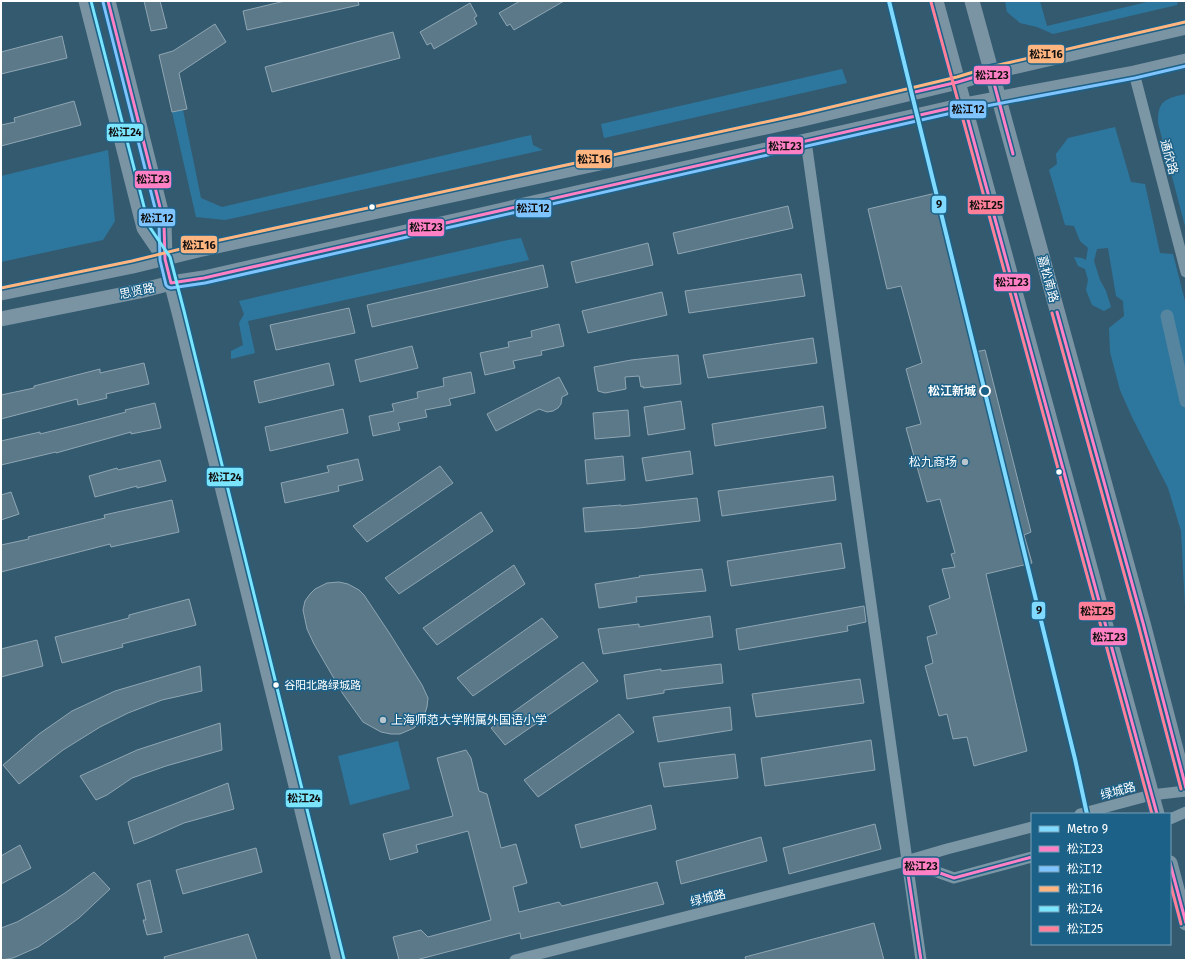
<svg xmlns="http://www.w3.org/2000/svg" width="1187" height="961" font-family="'Fira Sans','Noto Sans SC',sans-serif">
<rect width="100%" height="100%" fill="#345a70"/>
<g fill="#2d779e">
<path d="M 1005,1 L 1040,1 L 1047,26 L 1151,1 L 1178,1 L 1177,5 L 1053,34 L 1037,27 L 1020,23 L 1007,12 Z"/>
<path d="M 842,69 L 847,83 L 604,138 L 601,124 Z"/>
<path d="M 1186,94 L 1186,230 L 1158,123 C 1157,101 1166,98 1186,94 Z"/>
<path d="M 183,110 L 201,198 L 222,207 L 531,135 L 533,145 L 543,150 L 225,220 L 196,217 L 172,112 Z"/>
<path d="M 1115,127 L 1131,182 L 1145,184 L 1160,253 L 1173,254 L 1186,305 L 1186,625 L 1181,531 L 1168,488 L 1132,417 L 1120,390 L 1110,352 L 1109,328 L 1124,316 L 1123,301 L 1116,296 L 1108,248 L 1097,249 L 1094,261 L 1100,280 L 1106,291 L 1111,307 L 1104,311 L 1092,305 L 1086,290 L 1088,280 L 1085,269 L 1078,266 L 1074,257 L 1082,258 L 1086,260 L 1088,248 L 1080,241 L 1074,226 L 1065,225 L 1049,170 L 1057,164 L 1056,154 L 1068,138 Z"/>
<path d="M 108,150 L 115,221 L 103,240 L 1,262 L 1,176 Z"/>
<path d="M 521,238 L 529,260 L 248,321 L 255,353 L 231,359 L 231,351 L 243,345 L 239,323 L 244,314 L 239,301 L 508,240 Z"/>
<path d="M 398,741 L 410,789 L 350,805 L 338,756 Z"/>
</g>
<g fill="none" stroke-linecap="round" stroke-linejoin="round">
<path stroke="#5685a0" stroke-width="13" d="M 1167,316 L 1186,401"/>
</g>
<g fill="#5c7989" stroke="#8fa6b3">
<path d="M 144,1 L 160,1 L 167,28 L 151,31 Z"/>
<path d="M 285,1 L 358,1 L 359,5 L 247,30 L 243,11 Z"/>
<path d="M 520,1 L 564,1 L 514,30 L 510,24 L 507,26 L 499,13 Z"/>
<path d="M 470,3 L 477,16 L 474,18 L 477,24 L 434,49 L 431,43 L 427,45 L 420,32 Z"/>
<path d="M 215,24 L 226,42 L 179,73 L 187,109 L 172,112 L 159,55 L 173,51 Z"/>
<path d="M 393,32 L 400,58 L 272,92 L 265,67 Z"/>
<path d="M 62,36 L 67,58 L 1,74 L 1,52 Z"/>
<path d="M 74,101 L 81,125 L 1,146 L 1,125 L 15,122 L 14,118 Z"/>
<path d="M 936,193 L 975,352 L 985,350 L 1031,532 L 1024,535 L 1032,563 L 986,574 L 1027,751 L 974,766 L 967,737 L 953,739 L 947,714 L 939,716 L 925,666 L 933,663 L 927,637 L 937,634 L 929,606 L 950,598 L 942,569 L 955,567 L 951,554 L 955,553 L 940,499 L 927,502 L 906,428 L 921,424 L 906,369 L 922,363 L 901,286 L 887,289 L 868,209 Z"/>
<path d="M 788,206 L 793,228 L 678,254 L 673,233 Z"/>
<path d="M 648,243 L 653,265 L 576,283 L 571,262 Z"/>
<path d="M 543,265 L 548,287 L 372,327 L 367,305 Z"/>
<path d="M 801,274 L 805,296 L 689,313 L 685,291 Z"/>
<path d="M 662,292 L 667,315 L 588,333 L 582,311 Z"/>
<path d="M 349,308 L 355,333 L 276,350 L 270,325 Z"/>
<path d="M 559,324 L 564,346 L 541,351 L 542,355 L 513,361 L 515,368 L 485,375 L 480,353 L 509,347 L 508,342 L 532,337 L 531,331 Z"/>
<path d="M 813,338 L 817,363 L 708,378 L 703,355 Z"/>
<path d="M 412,346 L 418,368 L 360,382 L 355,360 Z"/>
<path d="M 678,355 L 681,384 L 643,388 L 643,386 L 641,387 L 639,376 L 625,377 L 626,389 L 605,393 L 598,391 L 594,367 L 631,360 Z"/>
<path d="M 144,363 L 149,384 L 106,394 L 107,398 L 78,405 L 77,399 L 1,419 L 1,395 L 34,388 L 34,386 L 100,369 L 100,373 Z"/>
<path d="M 329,363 L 334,385 L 259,403 L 254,381 Z"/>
<path d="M 471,372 L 475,393 L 449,399 L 451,405 L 425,410 L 427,417 L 398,423 L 400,430 L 373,436 L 369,416 L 394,411 L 392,404 L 418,398 L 417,392 L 444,386 L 443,378 Z"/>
<path d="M 559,377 L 568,394 L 562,397 L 561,404 L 558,408 L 553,411 L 547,412 L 539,409 L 496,431 L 487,414 Z"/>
<path d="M 681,401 L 685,429 L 648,435 L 644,407 Z"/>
<path d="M 155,403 L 161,428 L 131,434 L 131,432 L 56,453 L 56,452 L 1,465 L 1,441 L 40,432 L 40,434 L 80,424 L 126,412 L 125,410 Z"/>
<path d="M 823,406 L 826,428 L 715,446 L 712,424 Z"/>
<path d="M 343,409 L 348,433 L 270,451 L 265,427 Z"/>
<path d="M 628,410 L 630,436 L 595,439 L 593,413 Z"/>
<path d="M 690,451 L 693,474 L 646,481 L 642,458 Z"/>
<path d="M 623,456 L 625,480 L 587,484 L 585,460 Z"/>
<path d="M 358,459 L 363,480 L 338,486 L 339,491 L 285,503 L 281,483 L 329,472 L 327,466 Z"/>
<path d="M 160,460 L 166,481 L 137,488 L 137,486 L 95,497 L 89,476 L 117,468 L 118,470 Z"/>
<path d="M 440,466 L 453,483 L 367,542 L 353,526 Z"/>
<path d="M 833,476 L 836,500 L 722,516 L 718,491 Z"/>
<path d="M 11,492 L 19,514 L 1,520 L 1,495 Z"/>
<path d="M 697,498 L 700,521 L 639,528 L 585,532 L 583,508 L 621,505 L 621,506 Z"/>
<path d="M 172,500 L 179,532 L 111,547 L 110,544 L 1,572 L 1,545 L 29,539 L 28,537 L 105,518 L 104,515 Z"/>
<path d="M 481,512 L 493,531 L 399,594 L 385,578 Z"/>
<path d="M 841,543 L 845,568 L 731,586 L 727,561 Z"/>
<path d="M 514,565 L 525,584 L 437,645 L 423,628 Z"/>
<path d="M 702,569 L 706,591 L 636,597 L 637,602 L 599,608 L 595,584 L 640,577 L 639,576 Z"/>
<path d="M 339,582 L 348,584 L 359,590 L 364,595 L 390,634 L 422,685 L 428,698 L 427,707 L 424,716 L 419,723 L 414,728 L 400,734 L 391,734 L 381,732 L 363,722 L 343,694 L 314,644 L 307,629 L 303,610 L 305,601 L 310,594 L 315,589 L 327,583 Z"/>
<path d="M 189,599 L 196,625 L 122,644 L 123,647 L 62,663 L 55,637 L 129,618 L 129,615 Z"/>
<path d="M 864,606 L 866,622 L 847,626 L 848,631 L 739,650 L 736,629 Z"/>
<path d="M 710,616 L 713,637 L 603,654 L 598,629 L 639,624 L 639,627 Z"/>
<path d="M 542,618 L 558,637 L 473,696 L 457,678 Z"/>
<path d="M 37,640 L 43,666 L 1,677 L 1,649 Z"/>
<path d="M 583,662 L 598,681 L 505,745 L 491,728 Z"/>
<path d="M 721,664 L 723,683 L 664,690 L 664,693 L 627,699 L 624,675 L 661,669 L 661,671 Z"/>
<path d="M 200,666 L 202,691 L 162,700 L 128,713 L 100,727 L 63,750 L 19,784 L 3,765 L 39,734 L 72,711 L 115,691 Z"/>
<path d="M 860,679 L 864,703 L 756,717 L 752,694 Z"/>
<path d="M 730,707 L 732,730 L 658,742 L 653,717 Z"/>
<path d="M 619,714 L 634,732 L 538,797 L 524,780 Z"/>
<path d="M 220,723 L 222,750 L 166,766 L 132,778 L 107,795 L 96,800 L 80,776 L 137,750 Z"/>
<path d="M 871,740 L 875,770 L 765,786 L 761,758 Z"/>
<path d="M 466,750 L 471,758 L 479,791 L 487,794 L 501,848 L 516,844 L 527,883 L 513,887 L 519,912 L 559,902 L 562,906 L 657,882 L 664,904 L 521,939 L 520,933 L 416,960 L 399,960 L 393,937 L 421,930 L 428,937 L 491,920 L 468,831 L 416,845 L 418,852 L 390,860 L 383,834 L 453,816 L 437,758 Z"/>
<path d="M 735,754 L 738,778 L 664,787 L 659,763 Z"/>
<path d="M 228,783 L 234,809 L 184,823 L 152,837 L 134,844 L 128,822 Z"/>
<path d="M 651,805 L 656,829 L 581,848 L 575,825 Z"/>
<path d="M 875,824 L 881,849 L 789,874 L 783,848 Z"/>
<path d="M 761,837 L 767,861 L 681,884 L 676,861 Z"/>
<path d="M 20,845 L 31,868 L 1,884 L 1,856 Z"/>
<path d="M 256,848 L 262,872 L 183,894 L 176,870 Z"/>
<path d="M 94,872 L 110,889 L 79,918 L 60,932 L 38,947 L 13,958 L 1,960 L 1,928 L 17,922 L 43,907 L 65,893 Z"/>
<path d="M 150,880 L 162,932 L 147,935 L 143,920 L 146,920 L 137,884 Z"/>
<path d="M 874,923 L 884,960 L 746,960 L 745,957 Z"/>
<path d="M 248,934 L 257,960 L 165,960 L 164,957 Z"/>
</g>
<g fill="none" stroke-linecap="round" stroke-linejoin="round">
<g stroke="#7b96a5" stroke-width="11">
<path d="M 1134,73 L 1186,272"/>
<path d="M 806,141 L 921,960"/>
<path d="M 1080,814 L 1151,795 L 1186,791"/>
<path d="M 1170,819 L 1186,812"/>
<path d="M 906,861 L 954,878 L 1032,857"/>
<path d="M 515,960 L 906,861 L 947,849 L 1032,827"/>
</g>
<g stroke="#7a94a3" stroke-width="15">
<path d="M 86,1 L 144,228 L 165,259"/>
<path d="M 108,1 L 164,223 L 165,259 L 179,312 L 339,960"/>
<path d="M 936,1 L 1157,814"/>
<path d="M 972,1 L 1143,623 L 1186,788"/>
<path d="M 1,293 L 133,266 L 198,250 L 803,119 L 958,82 L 991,72 L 1186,27"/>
<path d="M 1,319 L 140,291 L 171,283 L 204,278 L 964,105 L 1134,73 L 1186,61"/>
<path d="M 1170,863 L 1186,923"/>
</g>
<defs>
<g id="bus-1">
<path d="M 108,1 L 164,223 L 165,259 L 171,283 L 204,278 L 964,105 L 1157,814"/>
<path d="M 915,92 L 958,82 L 991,72 L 1013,154"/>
<path d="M 1057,312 L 1143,623 L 1186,788"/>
<path d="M 1170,863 L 1186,923"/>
<path d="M 921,960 L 906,861 L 954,878 L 1032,857"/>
</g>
<path id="bus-2" d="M 103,2 L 159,224 L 160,260 L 166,285 L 168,287 L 171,288 L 205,283 L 965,110 L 1135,78 L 1186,66"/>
<path id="bus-3" d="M 1,288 L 132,261 L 197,245 L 802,114 L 957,77 L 990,67 L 1185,22"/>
<path id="bus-4" d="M 91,1 L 149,226 L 170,257 L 184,311 L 344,959"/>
<g id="bus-5">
<path d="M 931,2 L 1152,814"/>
<path d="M 1052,313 L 1138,624 L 1181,789"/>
<path d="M 1170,882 L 1181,924"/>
</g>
</defs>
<use href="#bus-1" stroke="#1c6188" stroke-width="6"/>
<use href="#bus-2" stroke="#1c6188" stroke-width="6"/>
<use href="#bus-3" stroke="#1c6188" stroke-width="6"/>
<use href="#bus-4" stroke="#1c6188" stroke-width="6"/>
<use href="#bus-5" stroke="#1c6188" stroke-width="6"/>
<use href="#bus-1" stroke="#ff80c5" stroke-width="3"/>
<use href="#bus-2" stroke="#80c4ff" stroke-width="3"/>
<use href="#bus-3" stroke="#ffb580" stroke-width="3"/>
<use href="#bus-4" stroke="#7ae5fd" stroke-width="3"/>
<use href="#bus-5" stroke="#ff8098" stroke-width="3"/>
<defs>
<path id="metro-1" d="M 889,1 L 1075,759 L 1087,814"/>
</defs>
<use href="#metro-1" stroke="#1c6188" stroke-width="7"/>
<use href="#metro-1" stroke="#80daff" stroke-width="4"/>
</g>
<g fill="#fff" stroke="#1c6188" stroke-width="1.5">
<circle cx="372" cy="207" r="3.5"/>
<circle cx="1059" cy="472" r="3.5"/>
<circle cx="276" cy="685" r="3.5"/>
</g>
<circle fill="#1c6188" stroke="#fff" stroke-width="2" cx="985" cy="391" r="5"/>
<g fill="#b8c5cd" stroke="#1c6188" stroke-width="1.5">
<circle cx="965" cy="462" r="4"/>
<circle cx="383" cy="720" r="4"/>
</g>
<g text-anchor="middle" stroke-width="3" stroke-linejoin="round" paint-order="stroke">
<g font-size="11" fill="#fff" stroke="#1c6188" text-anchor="start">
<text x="284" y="689">谷阳北路绿城路</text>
</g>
<g font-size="12" fill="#fff" stroke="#1c6188">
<text transform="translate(1169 157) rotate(75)" y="4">通欣路</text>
<text transform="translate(1048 279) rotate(75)" y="4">嘉松南路</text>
<text transform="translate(137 291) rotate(-12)" y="4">思贤路</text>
<text transform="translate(1118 791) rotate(-15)" y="4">绿城路</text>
<text transform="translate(708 898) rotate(-14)" y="4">绿城路</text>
</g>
<g font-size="12" font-weight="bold" fill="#fff" stroke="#1c6188" text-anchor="end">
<text x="976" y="395">松江新城</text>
</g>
<g font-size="12" fill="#fff" stroke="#1c6188" text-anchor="end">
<text x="957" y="466">松九商场</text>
<text x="391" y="724" text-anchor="start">上海师范大学附属外国语小学</text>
</g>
</g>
<g stroke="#1c6188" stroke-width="1.5">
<rect x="1027" y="44" width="38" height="20" rx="4" fill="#ffb580"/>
<rect x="973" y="65" width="38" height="20" rx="4" fill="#ff80c5"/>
<rect x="949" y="100" width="38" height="19" rx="4" fill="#80c4ff"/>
<rect x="106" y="123" width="38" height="19" rx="4" fill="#7ae5fd"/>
<rect x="766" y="136" width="38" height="19" rx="4" fill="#ff80c5"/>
<rect x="575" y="149" width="38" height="20" rx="4" fill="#ffb580"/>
<rect x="134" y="170" width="38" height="19" rx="4" fill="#ff80c5"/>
<rect x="931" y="195" width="16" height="19" rx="4" fill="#80daff"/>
<rect x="967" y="195" width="38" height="20" rx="4" fill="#ff8098"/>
<rect x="515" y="199" width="37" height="19" rx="4" fill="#80c4ff"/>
<rect x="138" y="208" width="38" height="19" rx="4" fill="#80c4ff"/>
<rect x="407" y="218" width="38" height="19" rx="4" fill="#ff80c5"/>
<rect x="180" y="235" width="38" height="19" rx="4" fill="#ffb580"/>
<rect x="993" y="273" width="38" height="19" rx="4" fill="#ff80c5"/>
<rect x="206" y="467" width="38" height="20" rx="4" fill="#7ae5fd"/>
<rect x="1031" y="601" width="15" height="19" rx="4" fill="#80daff"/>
<rect x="1078" y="601" width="38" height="20" rx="4" fill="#ff8098"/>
<rect x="1090" y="627" width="38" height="19" rx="4" fill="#ff80c5"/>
<rect x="285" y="789" width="38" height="19" rx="4" fill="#7ae5fd"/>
<rect x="902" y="857" width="38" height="19" rx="4" fill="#ff80c5"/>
</g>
<g font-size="11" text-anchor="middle" font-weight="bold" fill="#111">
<text x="1046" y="58">松江16</text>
<text x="992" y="79">松江23</text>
<text x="968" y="113">松江12</text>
<text x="125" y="136">松江24</text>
<text x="785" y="150">松江23</text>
<text x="594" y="163">松江16</text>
<text x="153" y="183">松江23</text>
<text x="939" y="208">9</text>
<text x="986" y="209">松江25</text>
<text x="533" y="212">松江12</text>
<text x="157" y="222">松江12</text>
<text x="426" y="231">松江23</text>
<text x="199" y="249">松江16</text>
<text x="1012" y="286">松江23</text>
<text x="225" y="481">松江24</text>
<text x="1039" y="614">9</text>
<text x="1097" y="615">松江25</text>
<text x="1109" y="641">松江23</text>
<text x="304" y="802">松江24</text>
<text x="921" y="870">松江23</text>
</g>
<rect width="1187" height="961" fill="none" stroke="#ffffff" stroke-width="4"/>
<rect x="1031" y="813" width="140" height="132" fill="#1c6188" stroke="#77a0b8"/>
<rect x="1039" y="826" width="20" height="6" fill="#80daff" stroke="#77a0b8"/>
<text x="1067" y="833" font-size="12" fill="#ffffff">Metro 9</text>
<rect x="1039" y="846" width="20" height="6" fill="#ff80c5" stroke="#77a0b8"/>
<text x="1067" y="853" font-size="12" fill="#ffffff">松江23</text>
<rect x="1039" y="866" width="20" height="6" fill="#80c4ff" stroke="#77a0b8"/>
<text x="1067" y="873" font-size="12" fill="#ffffff">松江12</text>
<rect x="1039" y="886" width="20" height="6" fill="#ffb580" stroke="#77a0b8"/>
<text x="1067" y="893" font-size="12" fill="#ffffff">松江16</text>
<rect x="1039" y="906" width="20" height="6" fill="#7ae5fd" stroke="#77a0b8"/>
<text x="1067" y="913" font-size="12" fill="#ffffff">松江24</text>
<rect x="1039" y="926" width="20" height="6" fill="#ff8098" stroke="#77a0b8"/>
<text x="1067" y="933" font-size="12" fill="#ffffff">松江25</text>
</svg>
